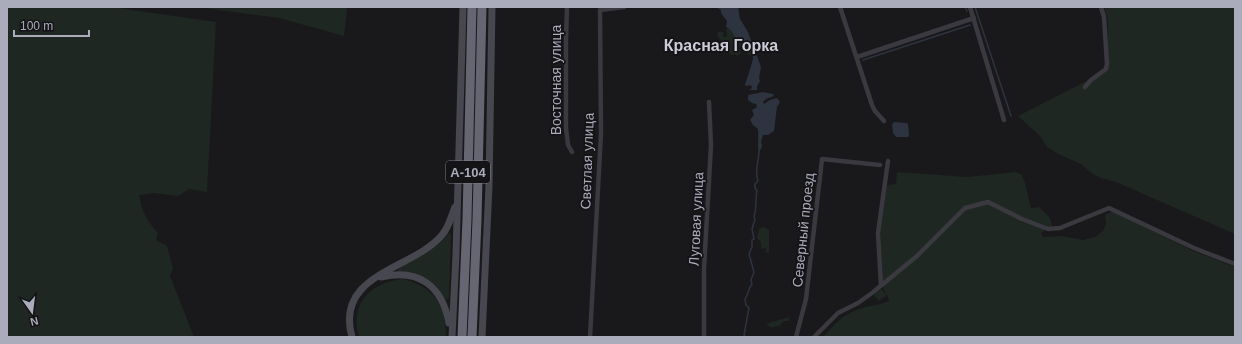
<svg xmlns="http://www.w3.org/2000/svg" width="1242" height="344" font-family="Helvetica,sans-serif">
<rect width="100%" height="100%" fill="#19181b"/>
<g fill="#1e2721">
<path d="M 7,7 L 111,7 L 216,22 L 207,192 L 189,189 L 178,196 L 154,193 L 139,195 C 142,211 146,220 158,233 L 156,240 L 167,246 L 173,268 L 170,276 L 194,337 L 7,337 Z"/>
<path d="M 196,7 L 347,7 L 347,8 L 344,36 L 279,18 Z"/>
<path d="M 1104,7 L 1235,7 L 1235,234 L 1116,182 L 1101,178 L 1093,174 L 1081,164 L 1060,155 L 1047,147 L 1040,136 L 1018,116 L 1108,70 L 1108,19 Z"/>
<path d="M 729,28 L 736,37 L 744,41 L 748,45 L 752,56 L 747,54 L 746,47 L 741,47 L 738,44 L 737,44 L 741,53 L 737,56 L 734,54 L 731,55 L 728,52 L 728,46 L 724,48 L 727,40 L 723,42 L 717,36 L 718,32 L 724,32 L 723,37 L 725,37 L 727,36 L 726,30 Z"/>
<path d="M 897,172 L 967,177 L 1016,172 L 1022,175 L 1025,183 L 1031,208 L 1039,207 L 1050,218 L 1052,226 L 1041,233 L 1043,237 L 1062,236 L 1083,240 L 1095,237 L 1103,231 L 1106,224 L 1105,215 L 1113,211 L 1191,250 L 1235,267 L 1235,337 L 823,337 C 836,323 843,314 862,308 C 872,305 880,305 889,301 L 887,295 L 879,301 L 874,295 L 881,289 L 887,295 L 883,288 L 880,232 L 887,185 L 896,184 Z"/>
<path d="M 764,227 L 769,230 L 769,253 L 765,252 L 766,248 L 761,249 L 761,242 L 757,238 L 759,229 Z"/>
<path d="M 450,233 L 451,235 L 449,298 L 446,300 C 443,297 441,293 439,290 C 429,277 414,272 399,272 L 397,269 C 416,259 435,251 448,234 Z"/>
<path d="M 403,279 C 434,287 446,305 446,337 L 359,337 C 349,303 371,282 403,279 Z"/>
<path d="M 789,317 L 789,321 L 784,321 L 778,327 L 776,326 L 773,328 L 766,325 L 769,323 Z"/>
</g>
<g fill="#2d3440">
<path d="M 716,7 L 738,7 L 740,19 L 748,32 L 761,67 L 759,78 L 760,81 L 757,86 L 757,90 L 749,90 L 752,88 L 751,85 L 746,86 L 745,85 C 746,82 753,61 753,58 C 753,54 749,46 747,44 C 745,40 740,40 736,38 C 732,34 732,29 726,27 L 727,21 L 721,13 L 721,10 Z"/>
<path d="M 763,92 L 773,94 L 774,96 L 766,99 L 763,102 L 764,104 L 770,100 L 777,98 L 780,102 L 777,107 L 774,131 L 768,135 L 763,135 L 761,142 L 762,146 L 759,153 C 757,146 759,137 758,129 L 753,125 L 750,120 L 754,115 L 752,110 L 757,107 L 756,104 L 752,103 L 748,100 L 748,95 Z"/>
<path d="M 894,122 L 906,123 L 908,124 L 909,135 L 908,137 L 896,137 L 893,133 L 892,125 Z"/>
</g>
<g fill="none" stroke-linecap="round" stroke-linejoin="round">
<g stroke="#2d3440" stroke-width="1.5">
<path d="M 965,7 L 967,11"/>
<path d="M 975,7 L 1011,116"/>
<path d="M 863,60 L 970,25"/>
<path d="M 746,337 L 744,335 L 749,308 L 746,305 L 745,299 C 749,294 748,288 752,284 L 751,280 L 754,272 L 749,254 L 752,247 L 752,240 L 754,239 L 752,229 L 755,219 L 754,216 C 757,209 755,199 757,191 L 755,188 L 755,184 L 758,181 C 754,171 759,161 759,151"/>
</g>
<g stroke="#3a3940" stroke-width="4.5">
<path d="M 567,7 L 566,40 L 566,128 L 568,145 L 572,152"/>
<path d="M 840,7 L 872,105 L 875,111 L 884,121"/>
<path d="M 970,7 L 1004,120"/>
<path d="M 857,57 L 974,18"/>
<path d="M 1085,87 L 1091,80 L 1106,69 L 1107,64 L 1104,17 L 1101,7"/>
<path d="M 881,285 L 878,233 L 888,161"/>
<path d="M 590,337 L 601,133 L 600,10 L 624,7"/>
<path d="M 704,337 L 704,269 L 711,145 L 709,102"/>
<path d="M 796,337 L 806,299 L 822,159 L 880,165"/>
<path d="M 814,337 L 838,313 L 858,303 L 872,293 L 917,256 L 965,208 L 988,202 L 1022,219 L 1048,229 L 1060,228 L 1109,208 L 1194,248 L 1235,264"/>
</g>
<g stroke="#474750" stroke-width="7">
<path d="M 381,277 C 419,268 442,286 449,323"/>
<path d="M 352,337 C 334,273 413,270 442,235 C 449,227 451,217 455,207"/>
<path d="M 452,337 L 456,255 L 463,7"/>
<path d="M 482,337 L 489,186 L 492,7"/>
</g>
<g stroke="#656672" stroke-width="9">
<path d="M 462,337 L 467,219 L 472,7"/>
<path d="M 472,337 L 477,220 L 482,7"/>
</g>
</g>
<g text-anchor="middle" stroke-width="3.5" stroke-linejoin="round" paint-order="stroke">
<rect fill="#141316" stroke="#7d7e8a" stroke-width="1" x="446" y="161" width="44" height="22" rx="3"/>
<g font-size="13" font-weight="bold" fill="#aaacbb">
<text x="468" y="177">А-104</text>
</g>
<g font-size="14" fill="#aaacbb" stroke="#141316">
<text transform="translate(556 80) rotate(-90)" y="5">Восточная улица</text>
<text transform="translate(587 161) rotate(-88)" y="5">Светлая улица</text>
<text transform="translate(696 219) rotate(-87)" y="5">Луговая улица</text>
<text transform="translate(803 230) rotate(-84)" y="5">Северный проезд</text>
</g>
<g font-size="16" font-weight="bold" fill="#cbccd7" stroke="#141316">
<text x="721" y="51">Красная Горка</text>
</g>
</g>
<rect width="1242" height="344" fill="none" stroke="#aaacbb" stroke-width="16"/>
<g transform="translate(32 312) rotate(166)" stroke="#141316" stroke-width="3" paint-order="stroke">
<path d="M0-3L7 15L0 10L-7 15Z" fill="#aaacbb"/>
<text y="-6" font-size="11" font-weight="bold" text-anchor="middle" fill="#aaacbb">N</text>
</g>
<path d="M14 30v6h75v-6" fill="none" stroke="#aaacbb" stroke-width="2"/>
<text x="20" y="30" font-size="12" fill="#aaacbb" stroke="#141316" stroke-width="3" paint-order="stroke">100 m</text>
</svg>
